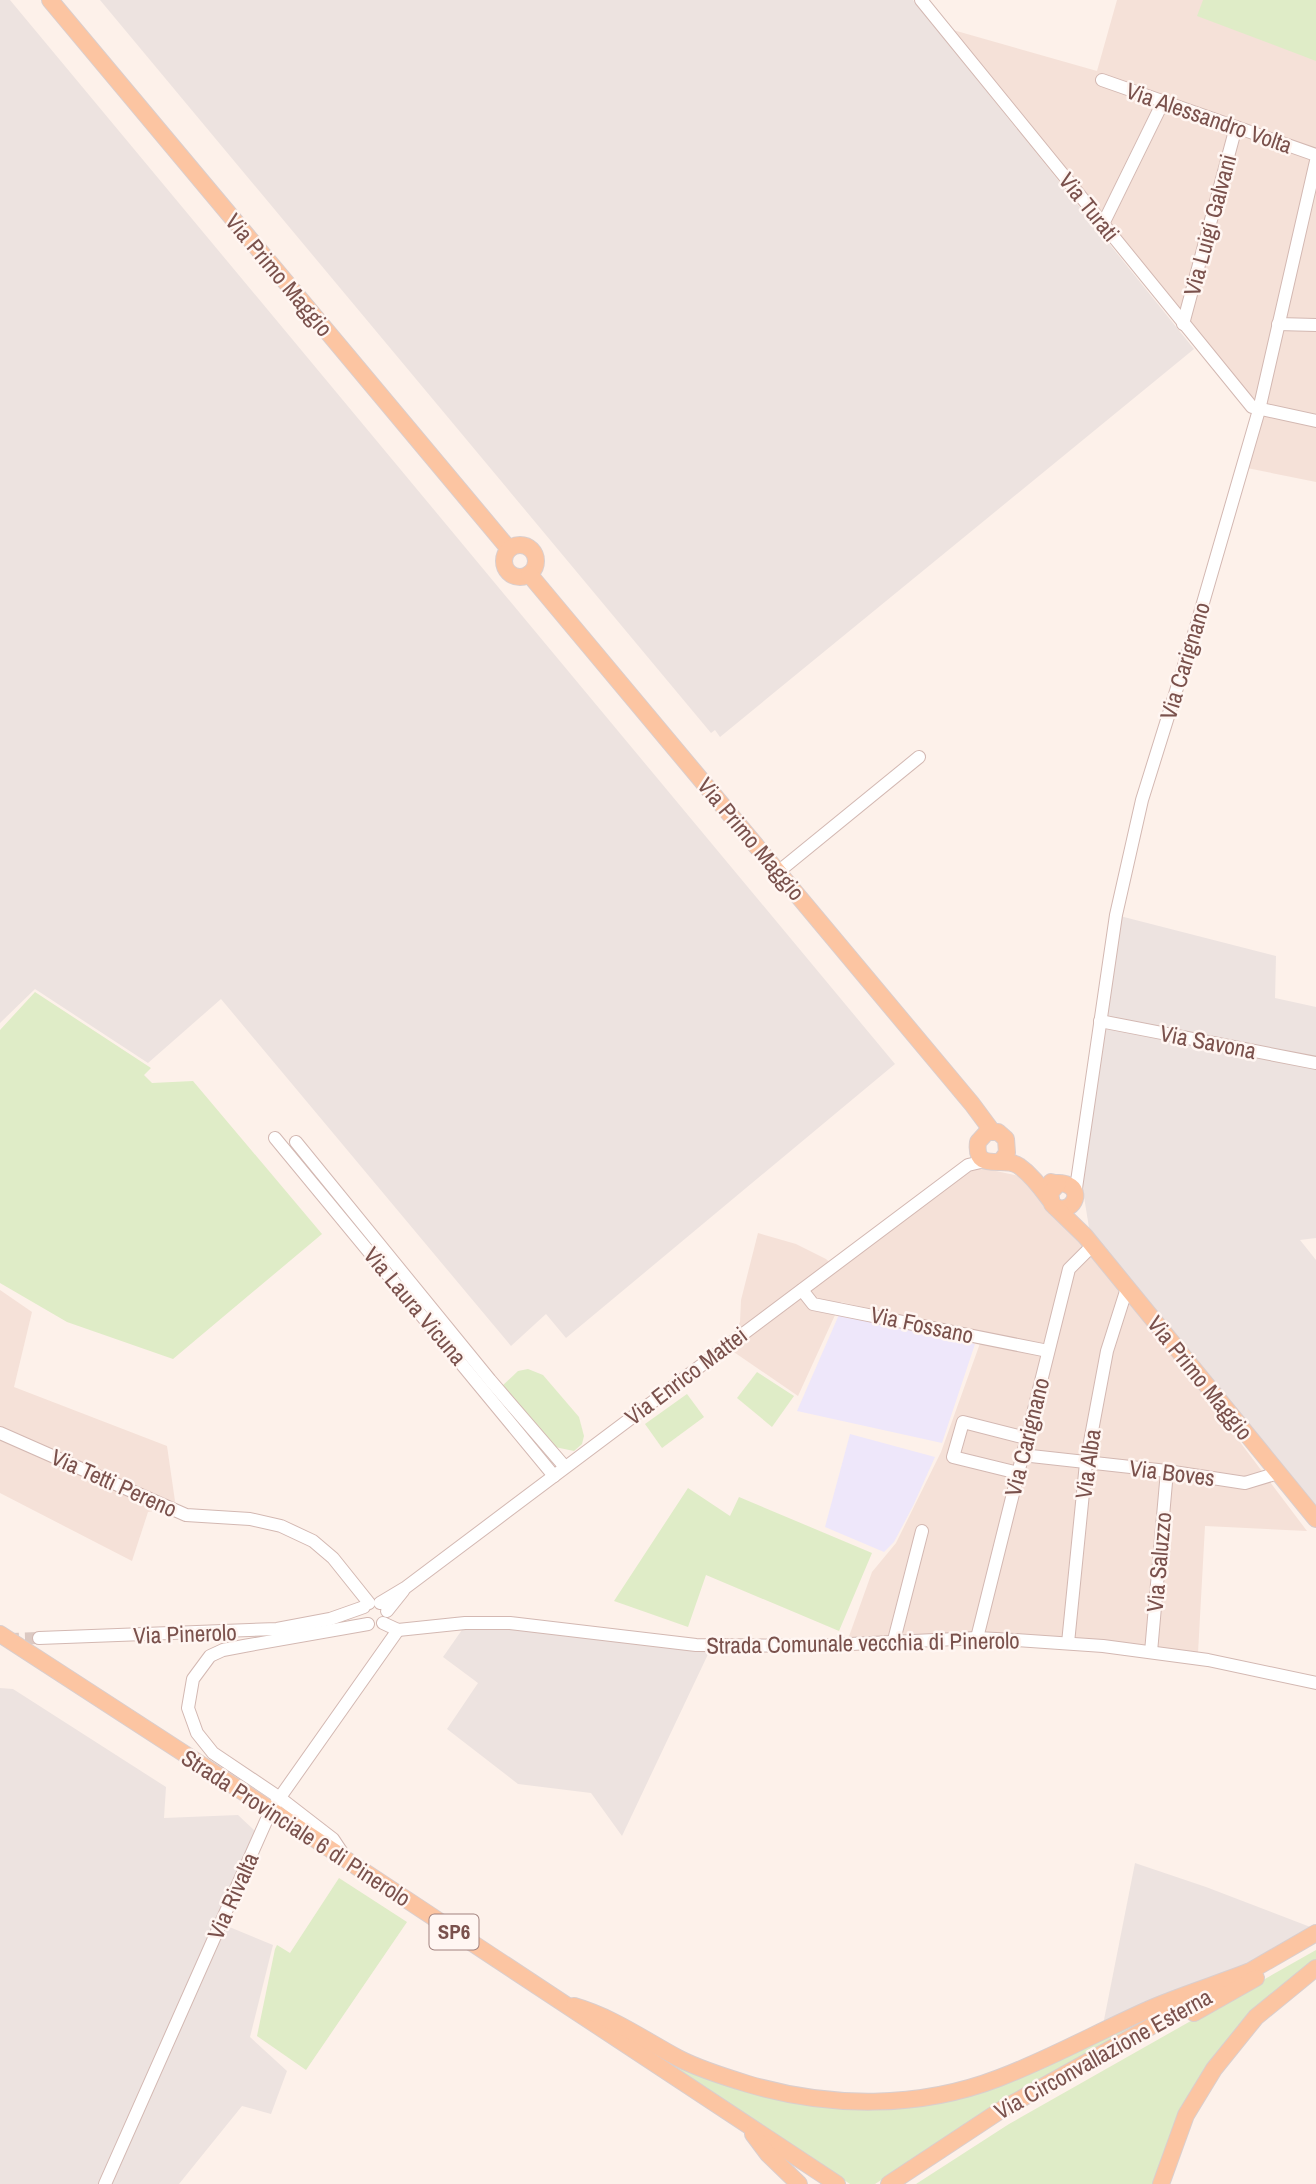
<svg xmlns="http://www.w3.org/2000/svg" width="1316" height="2184" font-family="'Archivo Narrow',sans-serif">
<rect width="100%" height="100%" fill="#fdf1ea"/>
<g fill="#f5e1d8">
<path d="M 1117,0 L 1316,0 L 1316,482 L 1247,468 L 1259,410 L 953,30 L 1097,71 Z"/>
<path d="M 968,1165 L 1033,1179 L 1092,1246 L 1307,1531 L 1205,1526 L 1198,1653 L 977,1638 L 847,1642 L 872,1572 L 896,1543 L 941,1452 L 983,1335 L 841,1302 L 798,1396 L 728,1348 L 740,1322 L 741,1300 L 758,1233 L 796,1244 L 826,1259 L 838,1270 Z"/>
<path d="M 0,1290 L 32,1312 L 14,1387 L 167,1446 L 176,1508 L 148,1512 L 132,1561 L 0,1493 Z"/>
</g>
<g fill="#ede3e0">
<path d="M 0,0 L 10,0 L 895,1064 L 566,1338 L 546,1314 L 511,1346 L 221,999 L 148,1063 L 35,989 L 0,1023 Z"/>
<path d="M 100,0 L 913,0 L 1194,349 L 720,737 L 715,730 L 711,733 Z"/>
<path d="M 1116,915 L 1276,956 L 1275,998 L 1316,1007 L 1316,1238 L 1300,1240 L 1316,1260 L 1316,1519 L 1092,1246 L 1079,1166 Z"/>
<path d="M 508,1626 L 710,1650 L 622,1836 L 591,1793 L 518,1784 L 447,1729 L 478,1683 L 443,1657 L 464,1627 Z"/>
<path d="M 0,1688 L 13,1689 L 166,1787 L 164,1818 L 238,1815 L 255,1831 L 227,1926 L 273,1945 L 250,2037 L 287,2071 L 271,2114 L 242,2106 L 179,2184 L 0,2184 Z"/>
<path d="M 1135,1863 L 1206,1887 L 1313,1928 L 1258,1960 L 1103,2025 Z"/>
</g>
<g fill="#eee7fa">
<path d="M 841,1310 L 945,1335 L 975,1344 L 942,1443 L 797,1411 Z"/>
<path d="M 850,1434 L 935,1457 L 913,1506 L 894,1542 L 884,1552 L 825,1527 Z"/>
</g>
<g fill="#dfecc7">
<path d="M 1203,0 L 1316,0 L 1316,61 L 1197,16 Z"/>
<path d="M 35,992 L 151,1068 L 144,1075 L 152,1083 L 193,1081 L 322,1234 L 173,1359 L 67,1322 L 0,1283 L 0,1030 Z"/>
<path d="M 528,1369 L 543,1375 L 579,1417 L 584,1436 L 582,1444 L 574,1451 L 550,1446 L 501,1387 L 518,1371 Z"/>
<path d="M 757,1372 L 794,1396 L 772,1427 L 737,1398 Z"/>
<path d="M 687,1394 L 704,1417 L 662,1448 L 645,1424 Z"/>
<path d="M 688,1488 L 730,1516 L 739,1497 L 872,1553 L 839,1631 L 706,1575 L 688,1627 L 614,1601 Z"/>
<path d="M 339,1878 L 407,1922 L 306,2070 L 257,2036 L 275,1949 L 277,1945 L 290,1953 Z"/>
<path d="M 1316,1950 L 1316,1960 L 1251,2012 L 1180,2113 L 1154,2184 L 916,2184 L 1009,2124 Z"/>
<path d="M 1137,2020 L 1140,2022 L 1138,2026 L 998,2104 L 875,2184 L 850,2184 L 657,2055 L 657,2053 L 723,2082 L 902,2107 Z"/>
</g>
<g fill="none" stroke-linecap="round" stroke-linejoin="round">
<path stroke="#dcc9c2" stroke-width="12" stroke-dasharray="12 6" stroke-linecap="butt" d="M 7,1639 L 39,1638"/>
<defs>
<g id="minor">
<path d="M 921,0 L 1252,407 L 1316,421"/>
<path d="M 1102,80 L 1316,155"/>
<path d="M 1103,224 L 1163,102"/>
<path d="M 1183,324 L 1236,127"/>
<path d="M 1278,324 L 1316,325"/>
<path d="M 778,872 L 919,757"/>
<path d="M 1100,1021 L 1316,1063"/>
<path d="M 275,1138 L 554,1476"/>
<path d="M 296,1142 L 490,1380 L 565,1467"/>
<path d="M 1075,1195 L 1116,915 L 1142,800 L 1196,627 L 1259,410 L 1316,161"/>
<path d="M 802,1290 L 813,1304 L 1048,1351"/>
<path d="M 0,1433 L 186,1515 L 250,1519 L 281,1526 L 313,1541 L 333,1558 L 369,1603"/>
<path d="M 1022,1455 L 1167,1471 L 1245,1483 L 1278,1473"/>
<path d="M 1018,1473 L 953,1457 L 963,1422 L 1026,1438"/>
<path d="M 380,1603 L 405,1588 L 968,1165 L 985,1161"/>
<path d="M 387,1611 L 403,1591"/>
<path d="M 383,1623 L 398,1630 L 465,1623 L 510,1623 L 696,1645 L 808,1646 L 977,1638 L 1015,1640 L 1103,1646 L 1208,1660 L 1316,1683"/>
<path d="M 39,1638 L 277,1629 L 330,1619 L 364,1607"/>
<path d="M 977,1638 L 1069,1269 L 1092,1246"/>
<path d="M 1068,1643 L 1086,1463 L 1107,1351 L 1127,1288"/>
<path d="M 893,1644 L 922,1531"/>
<path d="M 1151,1652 L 1167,1471"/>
<path d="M 345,1857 L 333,1839 L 280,1798 L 213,1753 L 197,1733 L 188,1708 L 193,1679 L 210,1656 L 223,1650 L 244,1646 L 368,1624"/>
<path d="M 105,2184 L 271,1810 L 398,1630"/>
</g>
<g id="major">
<path d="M 50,0 L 509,549"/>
<circle cx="520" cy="561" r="16"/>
<path d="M 529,574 L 972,1104 L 992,1131"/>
<path d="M 1001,1161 L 1007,1153 L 1006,1139 L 998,1132 L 987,1132 L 978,1142 C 974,1174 1004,1155 1019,1166 C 1032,1175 1041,1188 1050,1200"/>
<path d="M 1051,1182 C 1057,1184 1062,1182 1068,1185 C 1083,1192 1073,1214 1055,1207"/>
<path d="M 1058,1184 L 1050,1193 L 1052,1204 L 1085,1236 L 1316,1519"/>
<path d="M 0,1634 L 271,1810 L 837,2184"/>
<path d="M 1240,1977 L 1316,1933"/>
<path d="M 574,2006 C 612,2017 643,2039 678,2058 C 699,2069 725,2077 748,2084 C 829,2108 919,2109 999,2078 C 1052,2058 1101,2030 1154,2007 C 1185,1994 1217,1984 1248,1972"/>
<path d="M 1194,2013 L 1256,1978"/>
<path d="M 753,2134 L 768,2154 L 799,2184"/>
<path d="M 889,2184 L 1001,2110 L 1202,1998"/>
<path d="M 1161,2184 L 1186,2115 L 1214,2069 L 1256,2017 L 1316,1968"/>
</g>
</defs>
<use href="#minor" stroke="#d3b8b2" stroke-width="14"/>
<use href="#major" stroke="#dacecd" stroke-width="18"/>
<use href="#minor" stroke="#fff" stroke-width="12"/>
<use href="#major" stroke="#fcc5a2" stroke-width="16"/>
</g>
<g text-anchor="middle" stroke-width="5" stroke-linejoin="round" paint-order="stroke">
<rect fill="#fff6f2" stroke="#a2827e" stroke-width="2" x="429.5" y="1914.5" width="49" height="35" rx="5"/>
<g font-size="21" font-weight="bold" fill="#7a514c">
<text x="454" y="1939">SP6</text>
</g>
<g font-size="23" fill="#7a514c" stroke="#fff6f2">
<text transform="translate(1209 118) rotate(19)" y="8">Via Alessandro Volta</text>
<text transform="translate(1089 207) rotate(51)" y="8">Via Turati</text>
<text transform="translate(1210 225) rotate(-75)" y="8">Via Luigi Galvani</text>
<text transform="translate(279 275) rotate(50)" y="8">Via Primo Maggio</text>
<text transform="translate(1185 661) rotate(-73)" y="8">Via Carignano</text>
<text transform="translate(751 839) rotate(50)" y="8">Via Primo Maggio</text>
<text transform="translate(1208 1042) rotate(11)" y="8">Via Savona</text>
<text transform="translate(415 1306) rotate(50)" y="8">Via Laura Vicuna</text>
<text transform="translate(922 1325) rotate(12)" y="8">Via Fossano</text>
<text transform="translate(686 1376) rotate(-37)" y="8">Via Enrico Mattei</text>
<text transform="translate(1200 1378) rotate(51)" y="8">Via Primo Maggio</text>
<text transform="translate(1027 1437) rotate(-76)" y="8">Via Carignano</text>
<text transform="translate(1088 1464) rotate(-82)" y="8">Via Alba</text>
<text transform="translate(1172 1473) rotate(7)" y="8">Via Boves</text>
<text transform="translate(114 1483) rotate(24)" y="8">Via Tetti Pereno</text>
<text transform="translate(1159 1562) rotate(-85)" y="8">Via Saluzzo</text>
<text transform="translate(185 1634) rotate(-2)" y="8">Via Pinerolo</text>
<text transform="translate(863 1643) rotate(-1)" y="8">Strada Comunale vecchia di Pinerolo</text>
<text transform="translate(296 1828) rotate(33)" y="8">Strada Provinciale 6 di Pinerolo</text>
<text transform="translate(233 1896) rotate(-66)" y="8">Via Rivalta</text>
<text transform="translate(1103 2054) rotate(-29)" y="8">Via Circonvallazione Esterna</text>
</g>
</g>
</svg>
